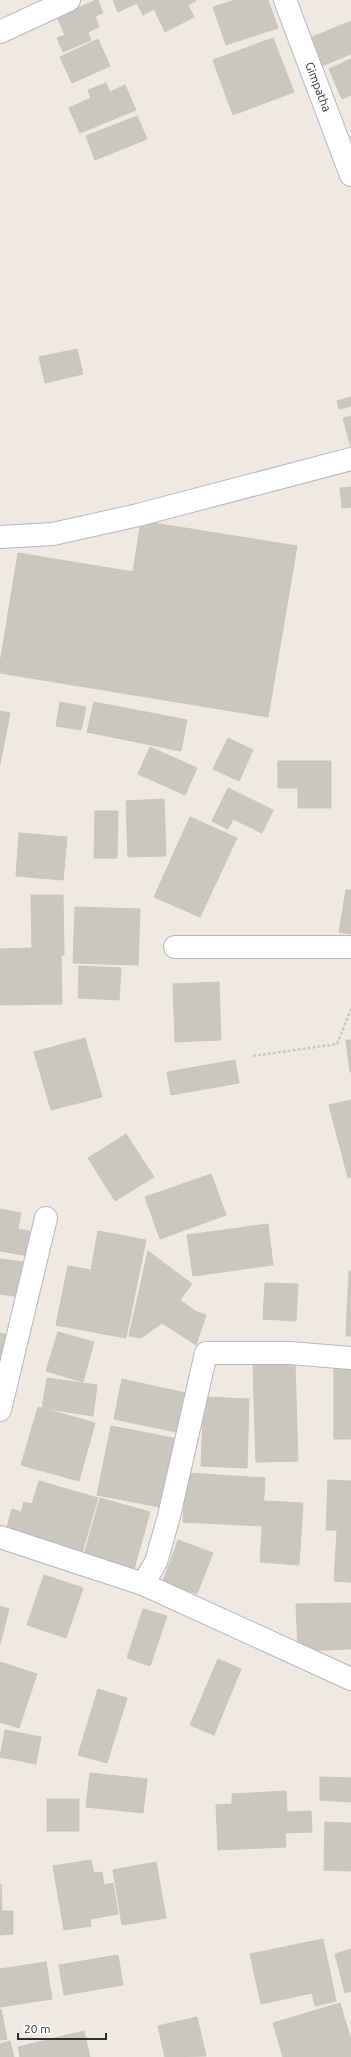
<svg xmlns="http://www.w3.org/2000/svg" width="351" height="2057" font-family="Ubuntu,sans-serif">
<rect width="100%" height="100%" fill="#efe9e1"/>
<g fill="#cbc7bf" stroke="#cbc5ba">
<path d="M 96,0 L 98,0 L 103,13 L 95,16 L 99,27 L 88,32 L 91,40 L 63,52 L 57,38 L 65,35 L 57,17 Z"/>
<path d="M 113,0 L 195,0 L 196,1 L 188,5 L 194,17 L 165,32 L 154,9 L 143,15 L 137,3 L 118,12 Z"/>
<path d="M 235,0 L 268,0 L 278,28 L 226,45 L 213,7 Z"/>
<path d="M 351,21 L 351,54 L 322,66 L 310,38 Z"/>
<path d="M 273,38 L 294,92 L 233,115 L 213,60 Z"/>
<path d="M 98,39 L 110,66 L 72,83 L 60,57 Z"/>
<path d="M 351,59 L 351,95 L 342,99 L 329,69 Z"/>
<path d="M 106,83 L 110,92 L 125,85 L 136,110 L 80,133 L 69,108 L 91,98 L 88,90 Z"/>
<path d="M 137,116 L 147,139 L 95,160 L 86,136 Z"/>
<path d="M 77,349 L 83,374 L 45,383 L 39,357 Z"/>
<path d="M 351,397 L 351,406 L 339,409 L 337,401 Z"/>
<path d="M 351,416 L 351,447 L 343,418 Z"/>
<path d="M 351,487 L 351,507 L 342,508 L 340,488 Z"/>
<path d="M 141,521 L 297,546 L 268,717 L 0,673 L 0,663 L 18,553 L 133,572 Z"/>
<path d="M 60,702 L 86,707 L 81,730 L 56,726 Z"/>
<path d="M 94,702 L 187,720 L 181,751 L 87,732 Z"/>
<path d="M 0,711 L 10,713 L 0,764 Z"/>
<path d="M 228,738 L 253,750 L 239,781 L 213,769 Z"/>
<path d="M 150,747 L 197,768 L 185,795 L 138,774 Z"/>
<path d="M 278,761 L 331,761 L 331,808 L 298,808 L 298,788 L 278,788 Z"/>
<path d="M 228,788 L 273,810 L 262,833 L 233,819 L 228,829 L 212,821 Z"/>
<path d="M 164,799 L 166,856 L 128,857 L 126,801 Z"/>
<path d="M 95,811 L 118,811 L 117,858 L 94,858 Z"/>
<path d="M 190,817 L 237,838 L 200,917 L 154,897 Z"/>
<path d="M 19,833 L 67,837 L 63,880 L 16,876 Z"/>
<path d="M 346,890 L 351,890 L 351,934 L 339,932 Z"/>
<path d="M 31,895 L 63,895 L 64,955 L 61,955 L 62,1004 L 0,1005 L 0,949 L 32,948 Z"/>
<path d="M 75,907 L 140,909 L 138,965 L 73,963 Z"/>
<path d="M 79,966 L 121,968 L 119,1000 L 78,998 Z"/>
<path d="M 219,982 L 221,1040 L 175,1042 L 173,984 Z"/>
<path d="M 85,1038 L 102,1097 L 51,1110 L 34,1052 Z"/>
<path d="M 346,1040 L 351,1040 L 351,1072 L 350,1072 Z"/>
<path d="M 235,1060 L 239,1083 L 171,1095 L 167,1072 Z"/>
<path d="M 351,1100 L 351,1177 L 348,1178 L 329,1105 Z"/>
<path d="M 126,1134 L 154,1177 L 115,1201 L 88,1158 Z"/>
<path d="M 211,1174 L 226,1215 L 160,1239 L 145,1197 Z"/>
<path d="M 0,1209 L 21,1213 L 18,1229 L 39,1233 L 35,1257 L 0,1251 Z"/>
<path d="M 268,1224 L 273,1265 L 193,1276 L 187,1235 Z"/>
<path d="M 98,1231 L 146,1240 L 126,1338 L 56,1325 L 68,1266 L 91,1270 Z"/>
<path d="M 148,1251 L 192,1284 L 180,1300 L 195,1311 L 206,1315 L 196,1345 L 162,1323 L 141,1338 L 129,1336 Z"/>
<path d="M 0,1259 L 31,1263 L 26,1298 L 0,1294 Z"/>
<path d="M 349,1271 L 351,1271 L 351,1336 L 346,1336 Z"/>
<path d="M 265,1283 L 298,1284 L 296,1321 L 263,1319 Z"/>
<path d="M 58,1332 L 94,1342 L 83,1382 L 46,1371 Z"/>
<path d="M 0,1333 L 13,1336 L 7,1359 L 0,1358 Z"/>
<path d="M 295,1364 L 298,1461 L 256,1462 L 253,1365 Z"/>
<rect x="334" y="1367" width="17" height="72"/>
<path d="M 47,1378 L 97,1385 L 93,1416 L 42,1408 Z"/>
<path d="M 122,1379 L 190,1394 L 181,1433 L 114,1419 Z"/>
<path d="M 204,1397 L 249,1399 L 247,1468 L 201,1466 Z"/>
<path d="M 38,1407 L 95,1423 L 79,1481 L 21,1465 Z"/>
<path d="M 111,1426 L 178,1439 L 165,1508 L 97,1495 Z"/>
<path d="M 186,1473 L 265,1478 L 262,1526 L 183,1522 Z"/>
<path d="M 328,1480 L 351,1481 L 351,1582 L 334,1581 L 337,1530 L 326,1530 Z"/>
<path d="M 39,1481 L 98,1498 L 81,1556 L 5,1533 L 12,1509 L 21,1512 L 24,1502 L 32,1504 Z"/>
<path d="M 100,1498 L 150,1512 L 134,1569 L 84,1555 Z"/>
<path d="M 264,1501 L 303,1503 L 299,1565 L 260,1562 Z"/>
<path d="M 178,1540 L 213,1553 L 197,1594 L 163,1581 Z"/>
<path d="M 44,1575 L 83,1588 L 66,1638 L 27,1625 Z"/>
<path d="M 351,1603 L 351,1649 L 298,1651 L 296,1604 Z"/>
<path d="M 0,1606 L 9,1609 L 0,1644 Z"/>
<path d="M 143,1609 L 167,1616 L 150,1666 L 127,1658 Z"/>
<path d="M 218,1659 L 241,1669 L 214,1735 L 190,1725 Z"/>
<path d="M 0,1662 L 37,1674 L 19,1728 L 0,1722 Z"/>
<path d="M 98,1689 L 127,1698 L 107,1763 L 78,1755 Z"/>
<path d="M 5,1730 L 41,1737 L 36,1764 L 0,1757 Z"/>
<path d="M 90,1773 L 147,1779 L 143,1813 L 86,1807 Z"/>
<path d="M 320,1777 L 351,1778 L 351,1802 L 320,1800 Z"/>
<path d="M 286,1791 L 287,1812 L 311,1811 L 312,1832 L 285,1833 L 286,1847 L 218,1850 L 216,1805 L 232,1804 L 232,1794 Z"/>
<rect x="47" y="1799" width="32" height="32"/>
<path d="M 325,1822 L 351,1823 L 351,1871 L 324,1870 Z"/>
<path d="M 91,1860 L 94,1873 L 102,1872 L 104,1885 L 113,1883 L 118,1914 L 90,1919 L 91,1926 L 64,1930 L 53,1866 Z"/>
<path d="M 156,1862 L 166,1918 L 122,1925 L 113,1870 Z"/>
<path d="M 1,1884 L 2,1911 L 13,1911 L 13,1934 L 0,1935 Z"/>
<path d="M 323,1939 L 336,2001 L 315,2006 L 312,1993 L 261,2004 L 250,1954 Z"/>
<path d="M 351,1949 L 351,1991 L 345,1993 L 335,1954 Z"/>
<path d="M 118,1955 L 123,1985 L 64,1995 L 59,1965 Z"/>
<path d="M 46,1962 L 52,1999 L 0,2007 L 0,1969 Z"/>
<path d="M 340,2003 L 351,2040 L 351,2057 L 283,2057 L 273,2023 Z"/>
<path d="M 1,2009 L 7,2039 L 0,2040 L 0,2010 Z"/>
<path d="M 197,2017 L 206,2056 L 165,2057 L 158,2026 Z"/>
<path d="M 84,2031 L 90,2057 L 20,2057 L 18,2047 Z"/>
<path d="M 10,2041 L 14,2057 L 0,2057 L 0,2044 Z"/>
</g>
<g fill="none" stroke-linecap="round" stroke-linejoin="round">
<defs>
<g id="minor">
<path d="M 285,0 L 351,175"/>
<path d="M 0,32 L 69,0"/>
<path d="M 0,537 L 53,534 L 138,515 L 351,459"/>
<path d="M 175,947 L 351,947"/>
<path d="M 0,1410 L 46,1218"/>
<path d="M 0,1537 L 143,1584 L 351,1679"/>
<path d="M 143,1584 L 156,1562 L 169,1516 L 206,1353 L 290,1353 L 351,1358"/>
</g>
</defs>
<use href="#minor" stroke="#b4b7c1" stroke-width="24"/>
<path stroke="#c9c9c9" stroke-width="2.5" stroke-dasharray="3 2" stroke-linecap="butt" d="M 253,1056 L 337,1044 L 351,1009"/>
<use href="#minor" stroke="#fff" stroke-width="22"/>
</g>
<g text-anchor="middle" stroke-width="3.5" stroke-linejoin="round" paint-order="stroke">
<g font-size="12" fill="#2e2e2e" stroke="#fff">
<text transform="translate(318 87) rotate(69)" y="4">Gimpatha</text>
</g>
</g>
<path d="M18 2033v6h88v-6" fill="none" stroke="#2e2e2e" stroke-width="2"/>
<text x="24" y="2033" font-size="12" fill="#2e2e2e" stroke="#ffffff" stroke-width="3" paint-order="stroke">20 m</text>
</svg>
